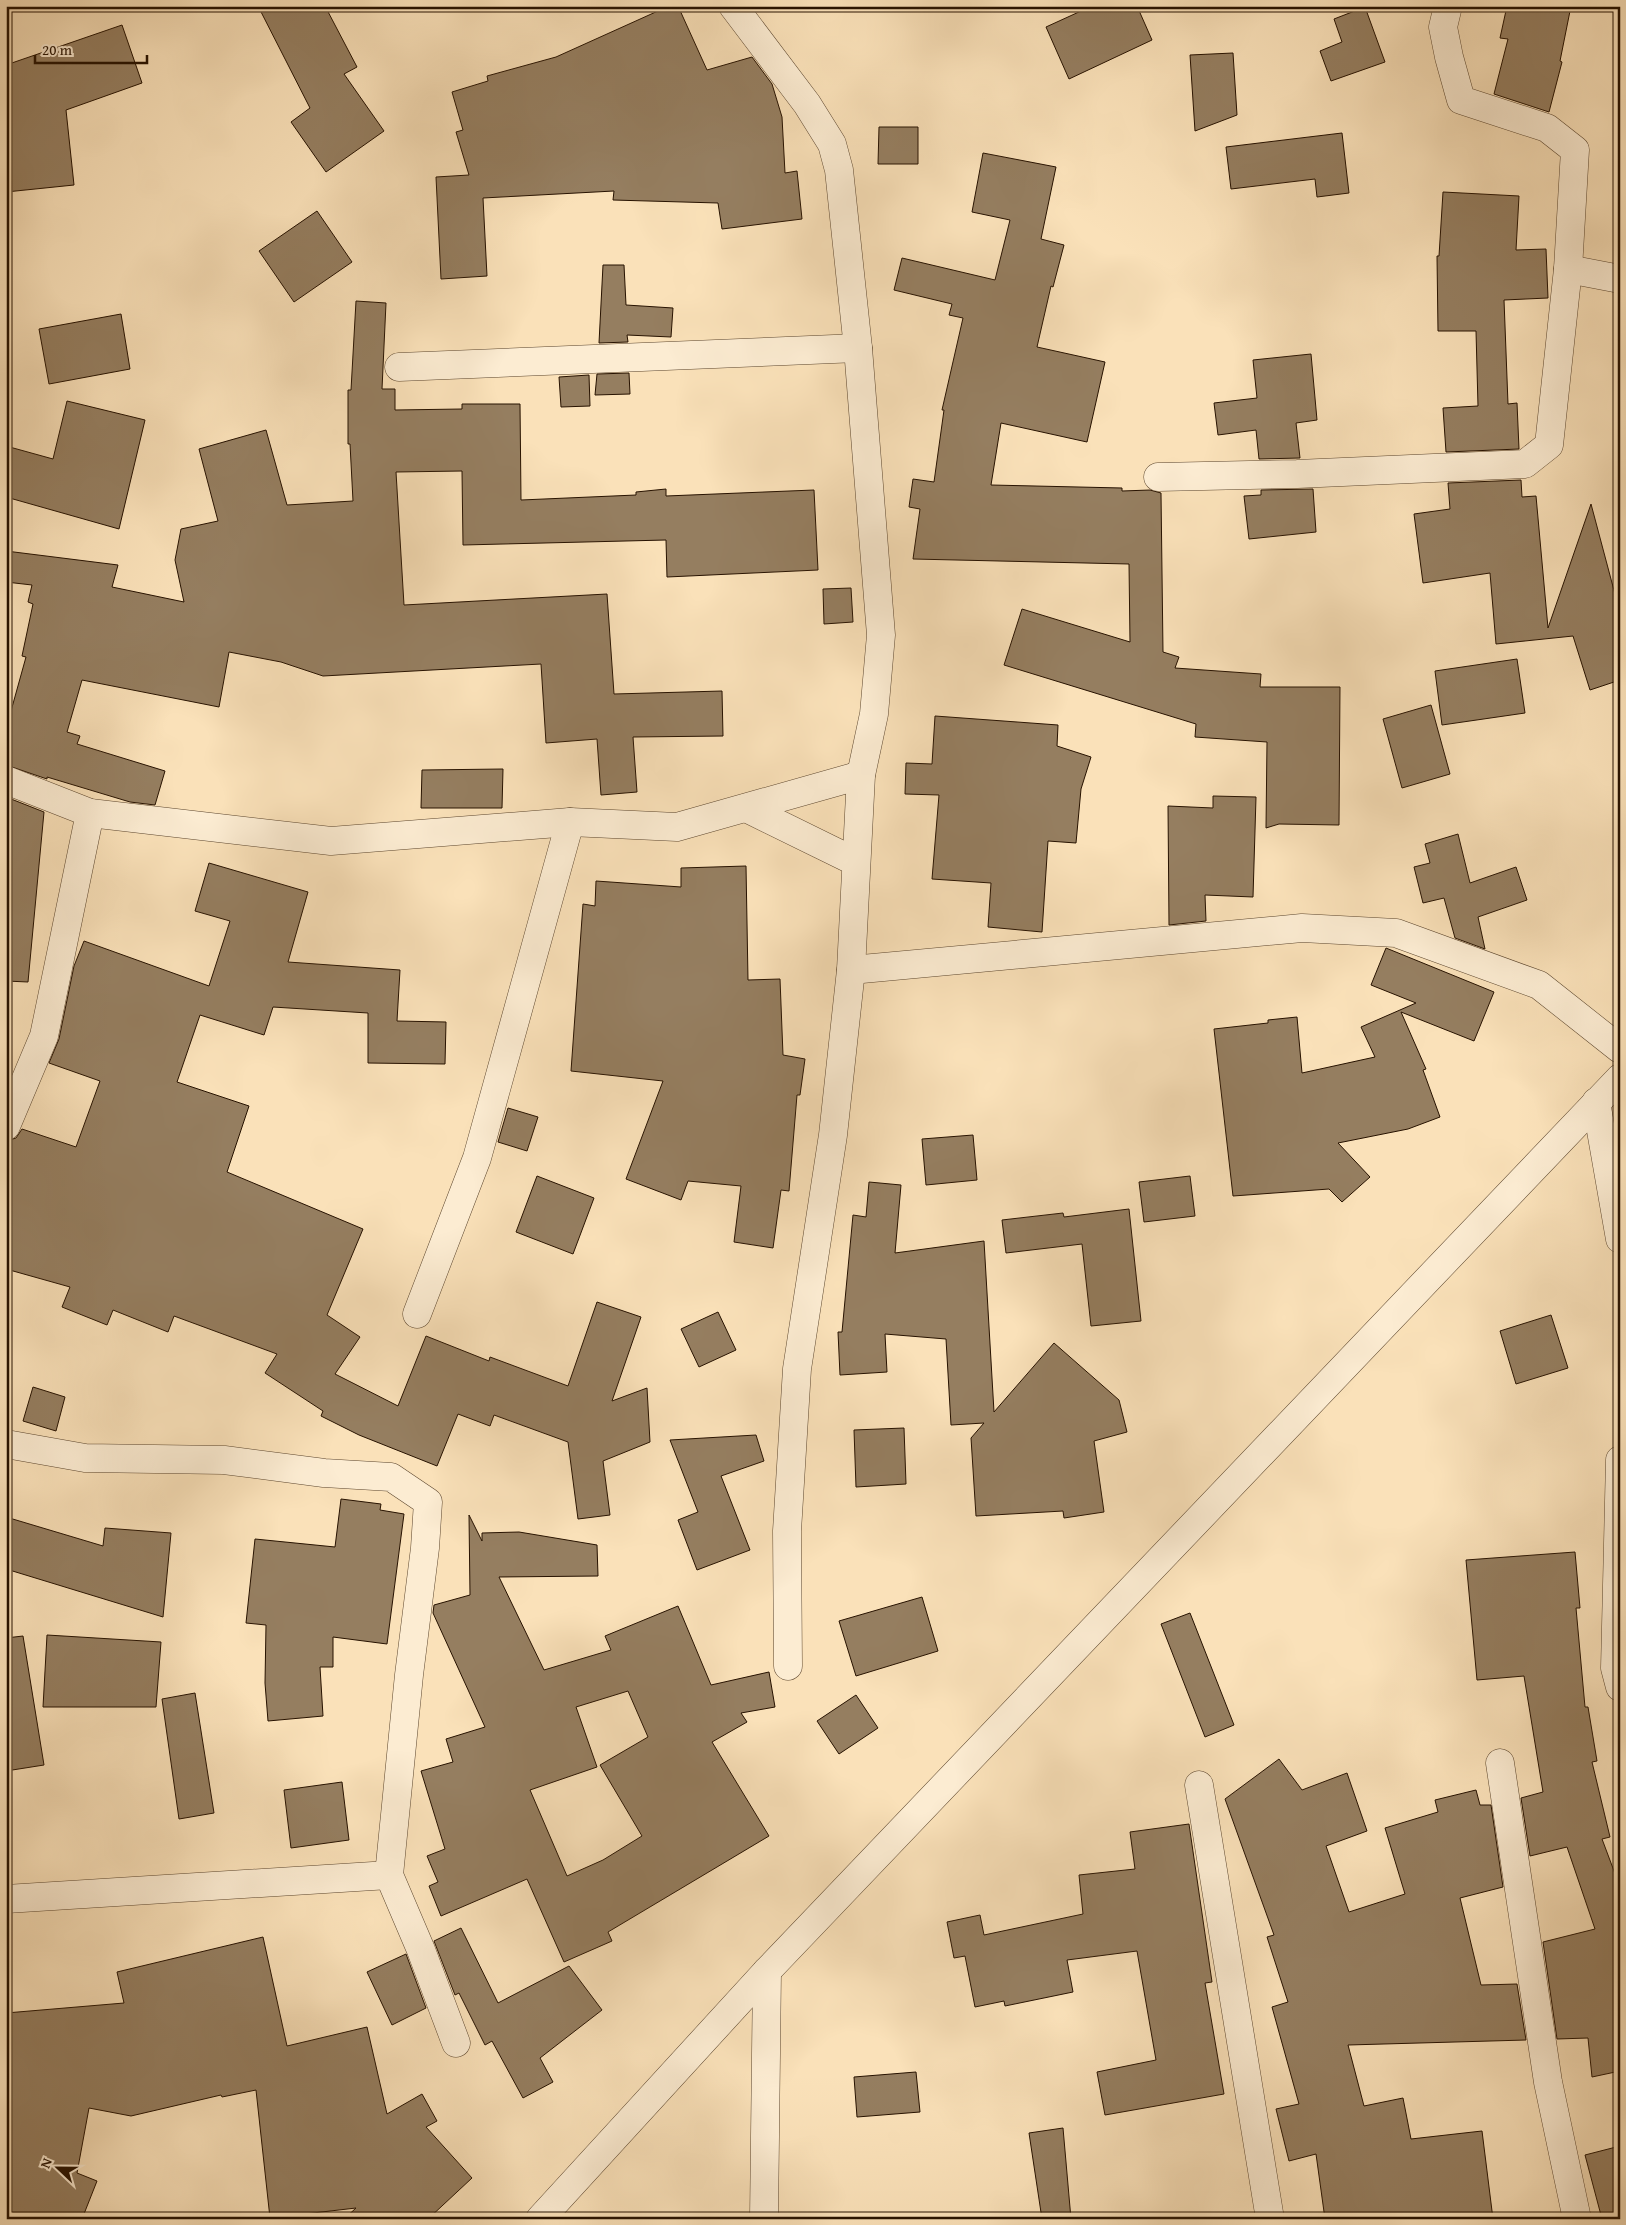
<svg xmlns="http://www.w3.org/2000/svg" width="1626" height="2225" font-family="'Gentium Book Plus',serif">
<rect width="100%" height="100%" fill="#fae1b9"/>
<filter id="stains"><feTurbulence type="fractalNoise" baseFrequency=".004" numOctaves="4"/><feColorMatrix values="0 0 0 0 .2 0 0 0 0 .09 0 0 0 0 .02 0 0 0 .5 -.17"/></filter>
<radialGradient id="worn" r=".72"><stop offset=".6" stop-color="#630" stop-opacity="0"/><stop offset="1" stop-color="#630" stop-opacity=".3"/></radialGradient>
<g fill="#957e60" stroke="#271200" fill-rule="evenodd">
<path d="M 258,6 L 325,6 L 357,67 L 344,74 L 384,131 L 326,172 L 291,122 L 310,108 Z"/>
<path d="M 669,6 L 678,6 L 707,70 L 752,57 L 772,84 L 782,117 L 785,173 L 797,171 L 802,219 L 722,229 L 718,203 L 613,200 L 614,191 L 483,198 L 487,276 L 441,279 L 436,177 L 469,175 L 456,132 L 463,130 L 452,92 L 488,81 L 487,76 L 556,57 Z"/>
<path d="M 1092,6 L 1137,6 L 1152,40 L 1069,79 L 1046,27 Z"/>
<path d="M 1507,6 L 1571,6 L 1560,61 L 1562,62 L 1549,112 L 1494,94 L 1508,39 L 1500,38 Z"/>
<path d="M 1365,7 L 1385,62 L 1331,81 L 1320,51 L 1342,42 L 1334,19 Z"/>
<path d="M 122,25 L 142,83 L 66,110 L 74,185 L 6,192 L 6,65 Z"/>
<path d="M 1233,53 L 1237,115 L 1195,131 L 1190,55 Z"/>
<path d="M 879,127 L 918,127 L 918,164 L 878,164 Z"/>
<path d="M 1342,133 L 1349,193 L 1317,197 L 1315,179 L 1231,189 L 1226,147 Z"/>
<path d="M 983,153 L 1056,167 L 1041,239 L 1064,245 L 1053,287 L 1051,286 L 1037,347 L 1105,362 L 1087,442 L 1001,423 L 991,485 L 1122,488 L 1122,491 L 1150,490 L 1161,493 L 1163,652 L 1179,657 L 1175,668 L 1261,674 L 1260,687 L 1340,687 L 1339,825 L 1279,824 L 1266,828 L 1267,742 L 1195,737 L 1196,724 L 1004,665 L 1022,609 L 1130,642 L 1129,564 L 913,559 L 920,509 L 909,507 L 913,479 L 934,482 L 944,410 L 942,410 L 963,318 L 949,315 L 952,304 L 894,290 L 902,258 L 995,280 L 1010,220 L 972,212 Z"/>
<path d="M 1443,192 L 1519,196 L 1516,250 L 1546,249 L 1548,298 L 1504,300 L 1508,404 L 1517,403 L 1519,449 L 1446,452 L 1443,408 L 1478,406 L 1476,331 L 1438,331 L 1437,256 L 1439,256 Z"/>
<path d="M 317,211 L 352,262 L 294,302 L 259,251 Z"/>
<path d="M 603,265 L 624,265 L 626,305 L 673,308 L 671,337 L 627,335 L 628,342 L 599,343 Z"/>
<path d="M 356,301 L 386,303 L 382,389 L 395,389 L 395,410 L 462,409 L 462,404 L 520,404 L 521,500 L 636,495 L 636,492 L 666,489 L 666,496 L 814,490 L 818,570 L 667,577 L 666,540 L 463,545 L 462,471 L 396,472 L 404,605 L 607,594 L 614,694 L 722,691 L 723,736 L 633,737 L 637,792 L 601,795 L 597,739 L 546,743 L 541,664 L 323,676 L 281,662 L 229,652 L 219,707 L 82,680 L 67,732 L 80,736 L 77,744 L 165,771 L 155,805 L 130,802 L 47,777 L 47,779 L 6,765 L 6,729 L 26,657 L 22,656 L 33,604 L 28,602 L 32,585 L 6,582 L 6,551 L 118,565 L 112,587 L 184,602 L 175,560 L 181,529 L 218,521 L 199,449 L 266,430 L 287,505 L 353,501 L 350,444 L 348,444 L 348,390 L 351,390 Z"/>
<path d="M 121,314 L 130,369 L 49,384 L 39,329 Z"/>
<path d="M 1311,354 L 1317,420 L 1296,423 L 1300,458 L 1259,459 L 1256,430 L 1218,435 L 1214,403 L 1257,398 L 1253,360 Z"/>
<path d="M 629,373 L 630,394 L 595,395 L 597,374 Z"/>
<path d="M 589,375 L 590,406 L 561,407 L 559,377 Z"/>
<path d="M 67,401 L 145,420 L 119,529 L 6,497 L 6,446 L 53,459 Z"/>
<path d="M 1521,480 L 1522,497 L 1536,496 L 1548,628 L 1591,504 L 1620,613 L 1620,680 L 1590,690 L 1573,636 L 1496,644 L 1490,573 L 1423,583 L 1414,514 L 1450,509 L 1448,483 Z"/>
<path d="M 1313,489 L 1316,532 L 1249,539 L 1244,496 L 1261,495 L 1261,490 Z"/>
<path d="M 851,588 L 853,622 L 824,624 L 823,589 Z"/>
<path d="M 1517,659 L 1525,713 L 1442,725 L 1435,671 Z"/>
<path d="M 1431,705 L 1450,774 L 1402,788 L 1383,719 Z"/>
<path d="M 935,716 L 1058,725 L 1057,746 L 1091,757 L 1081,789 L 1076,843 L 1048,841 L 1042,932 L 988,927 L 991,883 L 932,879 L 939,795 L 905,794 L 906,763 L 932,764 Z"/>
<path d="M 503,769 L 502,808 L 421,808 L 422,770 Z"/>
<path d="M 1213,796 L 1256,797 L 1253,897 L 1205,895 L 1206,921 L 1169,925 L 1168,806 L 1213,808 Z"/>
<path d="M 6,797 L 44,812 L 28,982 L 6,981 Z"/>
<path d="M 1458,834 L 1470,883 L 1516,867 L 1527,900 L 1478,917 L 1485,949 L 1455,938 L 1444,898 L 1423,903 L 1414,867 L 1430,863 L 1425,844 Z"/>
<path d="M 209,863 L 308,892 L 288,962 L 400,970 L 397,1021 L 446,1022 L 445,1064 L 368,1063 L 368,1013 L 273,1007 L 264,1035 L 200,1015 L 177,1082 L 249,1106 L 227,1172 L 363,1229 L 327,1315 L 360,1337 L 335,1374 L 398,1406 L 426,1336 L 489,1361 L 490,1357 L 568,1386 L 597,1302 L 641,1317 L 612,1401 L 647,1388 L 650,1442 L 603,1461 L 610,1515 L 578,1519 L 568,1442 L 494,1415 L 490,1426 L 458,1414 L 437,1466 L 359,1435 L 321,1416 L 323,1411 L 265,1373 L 277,1354 L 174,1316 L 168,1332 L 113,1310 L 107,1325 L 62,1307 L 70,1287 L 6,1269 L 6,1141 L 16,1138 L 22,1129 L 76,1147 L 100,1081 L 49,1063 L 59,1039 L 74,966 L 84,941 L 209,986 L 230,921 L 195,911 Z"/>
<path d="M 746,866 L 748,980 L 780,979 L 783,1055 L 805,1059 L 800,1095 L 797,1095 L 789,1191 L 781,1190 L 773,1248 L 734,1242 L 741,1186 L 688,1181 L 681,1200 L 626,1179 L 663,1081 L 571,1071 L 583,904 L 595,906 L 596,881 L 681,887 L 681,868 Z"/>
<path d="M 1386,948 L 1494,992 L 1474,1041 L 1401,1012 L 1426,1069 L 1423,1070 L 1440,1117 L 1408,1129 L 1338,1143 L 1370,1177 L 1342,1202 L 1329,1189 L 1233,1196 L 1214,1029 L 1268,1023 L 1268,1020 L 1297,1017 L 1302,1073 L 1375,1057 L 1361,1027 L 1416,1003 L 1371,985 Z"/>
<path d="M 508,1108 L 538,1117 L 527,1151 L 498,1142 Z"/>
<path d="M 973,1135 L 977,1180 L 926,1185 L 922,1139 Z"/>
<path d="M 537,1176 L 594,1198 L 573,1254 L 516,1232 Z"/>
<path d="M 1190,1176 L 1195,1216 L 1144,1222 L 1139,1182 Z"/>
<path d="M 869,1182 L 901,1185 L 895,1253 L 984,1241 L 994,1412 L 1054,1343 L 1119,1400 L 1127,1432 L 1094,1441 L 1104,1512 L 1064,1518 L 1063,1511 L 976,1516 L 971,1438 L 984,1423 L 951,1425 L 946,1339 L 885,1334 L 887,1372 L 840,1375 L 838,1332 L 842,1332 L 853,1215 L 866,1217 Z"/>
<path d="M 1129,1209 L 1141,1321 L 1091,1326 L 1082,1244 L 1006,1253 L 1002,1220 L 1063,1213 L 1064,1217 Z"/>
<path d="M 718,1312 L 736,1350 L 699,1367 L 681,1329 Z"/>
<path d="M 1551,1315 L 1568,1368 L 1516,1384 L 1500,1331 Z"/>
<path d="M 33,1387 L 65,1397 L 56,1431 L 23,1421 Z"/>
<path d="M 904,1428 L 906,1484 L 856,1487 L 854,1430 Z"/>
<path d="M 756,1435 L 764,1461 L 721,1476 L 750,1550 L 697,1570 L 678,1520 L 698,1512 L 670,1440 Z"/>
<path d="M 341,1499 L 381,1504 L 380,1510 L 404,1514 L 387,1644 L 333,1637 L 333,1667 L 320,1667 L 323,1716 L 268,1721 L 265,1683 L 266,1625 L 246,1623 L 255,1539 L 335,1547 Z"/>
<path d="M 469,1515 L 482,1541 L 482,1533 L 519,1532 L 597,1545 L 598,1576 L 499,1577 L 544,1670 L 611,1650 L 605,1636 L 678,1606 L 711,1685 L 769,1672 L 775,1707 L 741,1713 L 747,1722 L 712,1742 L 769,1836 L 608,1932 L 612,1941 L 564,1962 L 527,1879 L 441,1916 L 429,1886 L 438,1882 L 427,1856 L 445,1849 L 421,1771 L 453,1762 L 446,1739 L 485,1727 L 433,1613 L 434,1605 L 470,1595 ZM 628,1691 L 648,1737 L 600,1765 L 642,1836 L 603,1860 L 567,1876 L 530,1790 L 597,1767 L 576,1707 Z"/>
<path d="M 6,1517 L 103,1546 L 105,1528 L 171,1533 L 163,1617 L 6,1569 Z"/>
<path d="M 1575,1552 L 1580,1608 L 1576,1608 L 1585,1707 L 1588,1707 L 1597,1761 L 1592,1762 L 1610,1837 L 1602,1839 L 1620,1887 L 1620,2071 L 1592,2077 L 1588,2038 L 1557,2039 L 1543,1942 L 1595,1929 L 1567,1847 L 1530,1856 L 1521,1798 L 1543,1792 L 1524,1676 L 1477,1680 L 1466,1560 Z"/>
<path d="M 922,1597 L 938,1651 L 856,1676 L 839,1621 Z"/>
<path d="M 1190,1613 L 1234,1725 L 1205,1737 L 1161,1624 Z"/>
<path d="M 47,1635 L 161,1642 L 156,1707 L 43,1707 Z"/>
<path d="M 23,1636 L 44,1765 L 6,1771 L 6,1638 Z"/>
<path d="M 195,1693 L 214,1813 L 179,1819 L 162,1699 Z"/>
<path d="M 856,1695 L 878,1728 L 839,1754 L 817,1721 Z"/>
<path d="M 1279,1759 L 1302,1790 L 1347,1773 L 1367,1831 L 1326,1846 L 1349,1912 L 1405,1894 L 1385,1828 L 1438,1812 L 1435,1800 L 1476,1790 L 1480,1805 L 1491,1805 L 1503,1887 L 1460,1898 L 1481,1985 L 1517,1984 L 1526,2040 L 1348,2045 L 1364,2106 L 1403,2098 L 1411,2139 L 1482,2131 L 1493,2219 L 1325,2219 L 1316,2154 L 1289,2161 L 1276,2109 L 1299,2104 L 1272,2007 L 1288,2002 L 1267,1937 L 1274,1935 L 1225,1799 Z"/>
<path d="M 342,1782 L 349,1840 L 291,1848 L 284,1790 Z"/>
<path d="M 1189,1824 L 1212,1982 L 1205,1983 L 1224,2094 L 1105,2115 L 1097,2072 L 1156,2060 L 1137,1951 L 1067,1960 L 1073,1992 L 1005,2006 L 1004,2001 L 975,2007 L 965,1956 L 954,1958 L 947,1922 L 980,1915 L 984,1935 L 1083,1914 L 1079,1875 L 1135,1869 L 1130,1832 Z"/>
<path d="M 461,1928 L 498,2003 L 569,1966 L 602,2010 L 540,2058 L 553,2082 L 523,2098 L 492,2041 L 485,2045 L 459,1993 L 455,1995 L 434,1941 Z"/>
<path d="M 263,1937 L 287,2046 L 367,2027 L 387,2114 L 422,2094 L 437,2121 L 426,2127 L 472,2178 L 428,2219 L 344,2219 L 356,2208 L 270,2218 L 256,2090 L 222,2097 L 221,2095 L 131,2116 L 89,2108 L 77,2173 L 97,2181 L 82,2219 L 6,2219 L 6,2013 L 124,2003 L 117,1972 Z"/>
<path d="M 406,1954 L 426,2008 L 392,2025 L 367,1972 Z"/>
<path d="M 916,2072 L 920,2112 L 857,2117 L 854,2077 Z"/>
<path d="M 1063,2128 L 1071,2219 L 1042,2219 L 1029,2133 Z"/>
<path d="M 1620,2146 L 1620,2219 L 1602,2219 L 1585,2155 Z"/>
</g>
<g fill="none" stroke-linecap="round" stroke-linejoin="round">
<defs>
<g id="minor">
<path d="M 733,6 L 807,104 L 832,144 L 839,170 L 858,348 L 881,635 L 874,714 L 861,775 L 851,970 L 833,1135 L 797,1369 L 787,1531 L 788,1666"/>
<path d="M 1568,269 L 1620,279"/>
<path d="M 399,367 L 858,348"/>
<path d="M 1158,477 L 1297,474 L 1525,464 L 1549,445 L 1568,269 L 1575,150 L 1547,128 L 1461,100 L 1449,57 L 1443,27 L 1448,6"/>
<path d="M 6,780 L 90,813 L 331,841 L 570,822 L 677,827 L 861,775"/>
<path d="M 746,808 L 856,862"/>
<path d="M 851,970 L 1302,928 L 1396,933 L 1539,985 L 1620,1049"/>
<path d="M 1596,1102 L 1620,1239"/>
<path d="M 6,1126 L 44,1036 L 90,813"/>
<path d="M 417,1314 L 477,1158 L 570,822"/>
<path d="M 6,1444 L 85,1458 L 224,1460 L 324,1473 L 391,1477 L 428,1502 L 425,1548 L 409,1675 L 389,1875 L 421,1950 L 456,2043"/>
<path d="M 1620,1460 L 1615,1668 L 1620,1687"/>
<path d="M 1500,1763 L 1548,2082 L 1577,2219"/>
<path d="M 1199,1785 L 1270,2219"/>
<path d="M 6,1899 L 389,1875"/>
<path d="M 540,2219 L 767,1971 L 1620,1078"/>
<path d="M 764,2219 L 767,1971"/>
</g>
</defs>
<use href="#minor" stroke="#5c462e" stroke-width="29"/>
<use href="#minor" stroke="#fcecd2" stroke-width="28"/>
</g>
<rect width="1626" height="2225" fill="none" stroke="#fae1b9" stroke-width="25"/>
<rect x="8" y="8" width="1611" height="2210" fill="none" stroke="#271200" stroke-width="2.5"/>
<rect x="12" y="12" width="1601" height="2200" fill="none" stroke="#271200"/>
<g transform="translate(58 2168) rotate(292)" stroke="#fcecd2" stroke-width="4" paint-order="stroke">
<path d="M0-4L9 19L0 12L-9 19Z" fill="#271200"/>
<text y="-8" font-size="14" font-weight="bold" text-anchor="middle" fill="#271200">N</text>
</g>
<path d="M35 55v8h112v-8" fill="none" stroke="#271200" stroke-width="2.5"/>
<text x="42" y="55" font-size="15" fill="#271200" stroke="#fcecd2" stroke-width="4" paint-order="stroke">20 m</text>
<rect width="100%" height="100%" filter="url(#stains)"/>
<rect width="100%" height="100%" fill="url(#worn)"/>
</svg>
